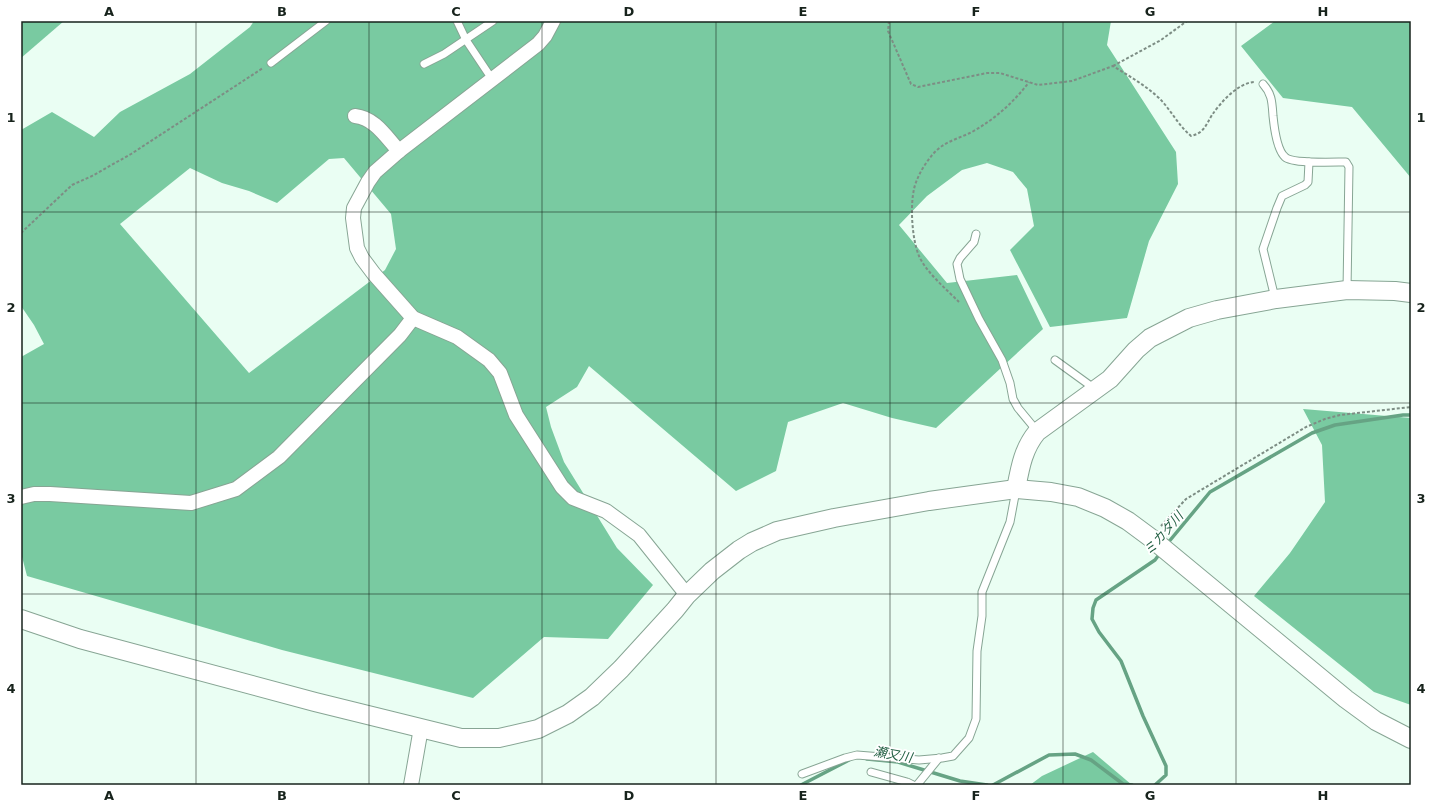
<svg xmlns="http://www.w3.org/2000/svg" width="1432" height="806" font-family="'DejaVu Sans','Noto Sans JP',sans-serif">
<rect width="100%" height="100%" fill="#eafef3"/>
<g fill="#79caa1" fill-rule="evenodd">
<path d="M 21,21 L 64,21 L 21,58 Z"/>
<path d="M 254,21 L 1111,21 L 1107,45 L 1176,152 L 1178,184 L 1149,241 L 1127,318 L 1050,327 L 1010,250 L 1034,226 L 1027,189 L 1013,172 L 987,163 L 962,170 L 927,196 L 899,225 L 947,283 L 1017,275 L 1043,329 L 936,428 L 892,418 L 843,403 L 788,422 L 776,471 L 736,491 L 589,366 L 577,387 L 546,407 L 551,427 L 564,462 L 617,548 L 653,585 L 608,639 L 544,637 L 473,698 L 282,650 L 27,576 L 21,553 L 21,357 L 44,344 L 34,325 L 21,306 L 21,130 L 52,112 L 94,137 L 120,112 L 190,74 L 250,27 ZM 344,158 L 391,214 L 396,249 L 385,270 L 249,373 L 120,224 L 190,168 L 222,183 L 249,191 L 277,203 L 329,159 Z"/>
<path d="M 1275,21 L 1411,21 L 1411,178 L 1352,107 L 1283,98 L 1241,46 Z"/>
<path d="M 1303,409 L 1411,418 L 1411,705 L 1374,692 L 1254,596 L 1290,553 L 1325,502 L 1322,445 Z"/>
<path d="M 1093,752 L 1132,785 L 1030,785 L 1042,776 Z"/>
</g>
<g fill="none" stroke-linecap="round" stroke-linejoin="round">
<g stroke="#66a384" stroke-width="3.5">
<path d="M 1167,544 L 1210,492 L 1312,433 L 1335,425 L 1403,415 L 1411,415"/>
<path d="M 867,759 L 898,762 L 960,781 L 987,785"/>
<path d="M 801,785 L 851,759"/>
<path d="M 993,785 L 1049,755 L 1075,754 L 1091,760 L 1123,784 L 1132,785"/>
<path d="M 1155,785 L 1166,775 L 1166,766 L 1143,716 L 1121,661 L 1099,632 L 1092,619 L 1093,608 L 1096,600 L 1155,560 L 1161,552"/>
</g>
<defs>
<g id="service">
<path d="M 457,21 L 466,40 L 492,79"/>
<path d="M 271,63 L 326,21"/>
<path d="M 424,64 L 444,54 L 493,21"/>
<path d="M 1263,84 C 1272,94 1272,102 1273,116 C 1274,126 1277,150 1285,157 C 1292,164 1334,162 1346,162 L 1349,167 L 1347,290"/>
<path d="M 976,234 L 974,242 L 960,258 L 957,264 L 960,279 L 979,319 L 1002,360 L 1010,383 L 1013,399 L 1018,408 L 1037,431"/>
<path d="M 1275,298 L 1263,249 L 1277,208 L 1282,196 L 1305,185 L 1308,182 L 1309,162"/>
<path d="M 1055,360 L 1095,389"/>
<path d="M 871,772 L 907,782 L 913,785"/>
<path d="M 802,774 L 845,758 L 857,755 L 919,760 L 942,758 L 953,756 L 969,738 L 976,719 L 977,651 L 982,616 L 982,592 L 1010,522 L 1016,490"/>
<path d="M 917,785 L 939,758"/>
</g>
<g id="minor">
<path d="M 553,21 L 545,36 L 538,44 L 399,151 L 375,172 L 368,182 L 354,208 L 353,218 L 357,248 L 362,258 L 374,274 L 413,318 L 457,337 L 489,360 L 500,373 L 516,415 L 562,487 L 573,498 L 606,511 L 639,535 L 687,595"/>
<path d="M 355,116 C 375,118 386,137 399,151"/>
<path d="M 21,497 L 34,494 L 50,494 L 191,503 L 236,489 L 279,457 L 400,335 L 413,318"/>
<path d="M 411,785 L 421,728"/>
</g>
<g id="tertiary">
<path d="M 1016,489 C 1020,468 1023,449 1037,432 L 1110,379 L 1136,350 L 1150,338 L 1189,318 L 1217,310 L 1276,299 L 1347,290 L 1395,291 L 1411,293"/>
<path d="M 21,619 L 80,639 L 315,702 L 461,738 L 499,738 L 538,729 L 568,714 L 592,697 L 621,669 L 675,610 L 687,595 L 712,571 L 739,550 L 752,542 L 777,531 L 834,518 L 929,501 L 1016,489 L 1051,492 L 1078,497 L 1105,508 L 1128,521 L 1151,538 L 1346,699 L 1376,721 L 1411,739"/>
</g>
</defs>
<use href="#service" stroke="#87a594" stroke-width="9"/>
<use href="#minor" stroke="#87a594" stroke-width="16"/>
<use href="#tertiary" stroke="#87a594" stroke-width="20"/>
<g stroke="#7d8d84" stroke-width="2" stroke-dasharray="3 2" stroke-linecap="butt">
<path d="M 889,21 L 888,31 L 911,84 L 918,87 L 987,73 L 1000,73 L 1038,85 L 1072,81 L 1113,66 C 1129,76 1145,85 1159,98 C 1171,110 1178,125 1191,136 C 1204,133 1206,125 1212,115 C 1221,102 1238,83 1254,82"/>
<path d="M 1113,66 L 1161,40 L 1187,21"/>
<path d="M 21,233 L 72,185 L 92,176 L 131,154 L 263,68"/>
<path d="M 959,302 C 946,289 926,272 919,256 C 912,239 910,207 914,189 C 917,175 930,154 942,146 C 951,140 962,137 972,132 C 995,119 1014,102 1029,82"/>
<path d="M 1161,526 L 1186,499 L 1306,427 L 1325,419 L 1340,415 L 1411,407"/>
</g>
<use href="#service" stroke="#fff" stroke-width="7"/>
<use href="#minor" stroke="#fff" stroke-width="14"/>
<use href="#tertiary" stroke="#fff" stroke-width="18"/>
</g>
<path fill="none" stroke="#17231c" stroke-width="1" stroke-opacity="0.55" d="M 196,21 L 196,785M 369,21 L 369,785M 542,21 L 542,785M 716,21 L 716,785M 890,21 L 890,785M 1063,21 L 1063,785M 1236,21 L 1236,785M 21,212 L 1411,212M 21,403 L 1411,403M 21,594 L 1411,594"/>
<g text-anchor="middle" stroke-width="3.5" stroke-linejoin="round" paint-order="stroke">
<g font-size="13" font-style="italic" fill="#236044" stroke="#fff">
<text transform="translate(1163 533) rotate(-49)" y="5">ミカダ川</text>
<text transform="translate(893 754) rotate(10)" y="5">瀬又川</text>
</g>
</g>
<rect width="1432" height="806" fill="none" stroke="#ffffff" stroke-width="44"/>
<rect x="22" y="22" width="1388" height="762" fill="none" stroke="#17231c" stroke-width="1.5"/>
<g font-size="13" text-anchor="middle" font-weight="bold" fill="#17231c">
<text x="109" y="16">A</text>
<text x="282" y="16">B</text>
<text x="456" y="16">C</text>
<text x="629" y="16">D</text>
<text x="803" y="16">E</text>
<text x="976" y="16">F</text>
<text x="1150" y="16">G</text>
<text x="1323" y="16">H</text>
<text x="11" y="122">1</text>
<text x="1421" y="122">1</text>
<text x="11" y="312">2</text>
<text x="1421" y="312">2</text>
<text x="11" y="503">3</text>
<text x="1421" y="503">3</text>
<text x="11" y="693">4</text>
<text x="1421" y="693">4</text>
<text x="109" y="800">A</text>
<text x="282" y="800">B</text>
<text x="456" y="800">C</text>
<text x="629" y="800">D</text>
<text x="803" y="800">E</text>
<text x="976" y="800">F</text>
<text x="1150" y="800">G</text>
<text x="1323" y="800">H</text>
</g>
</svg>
